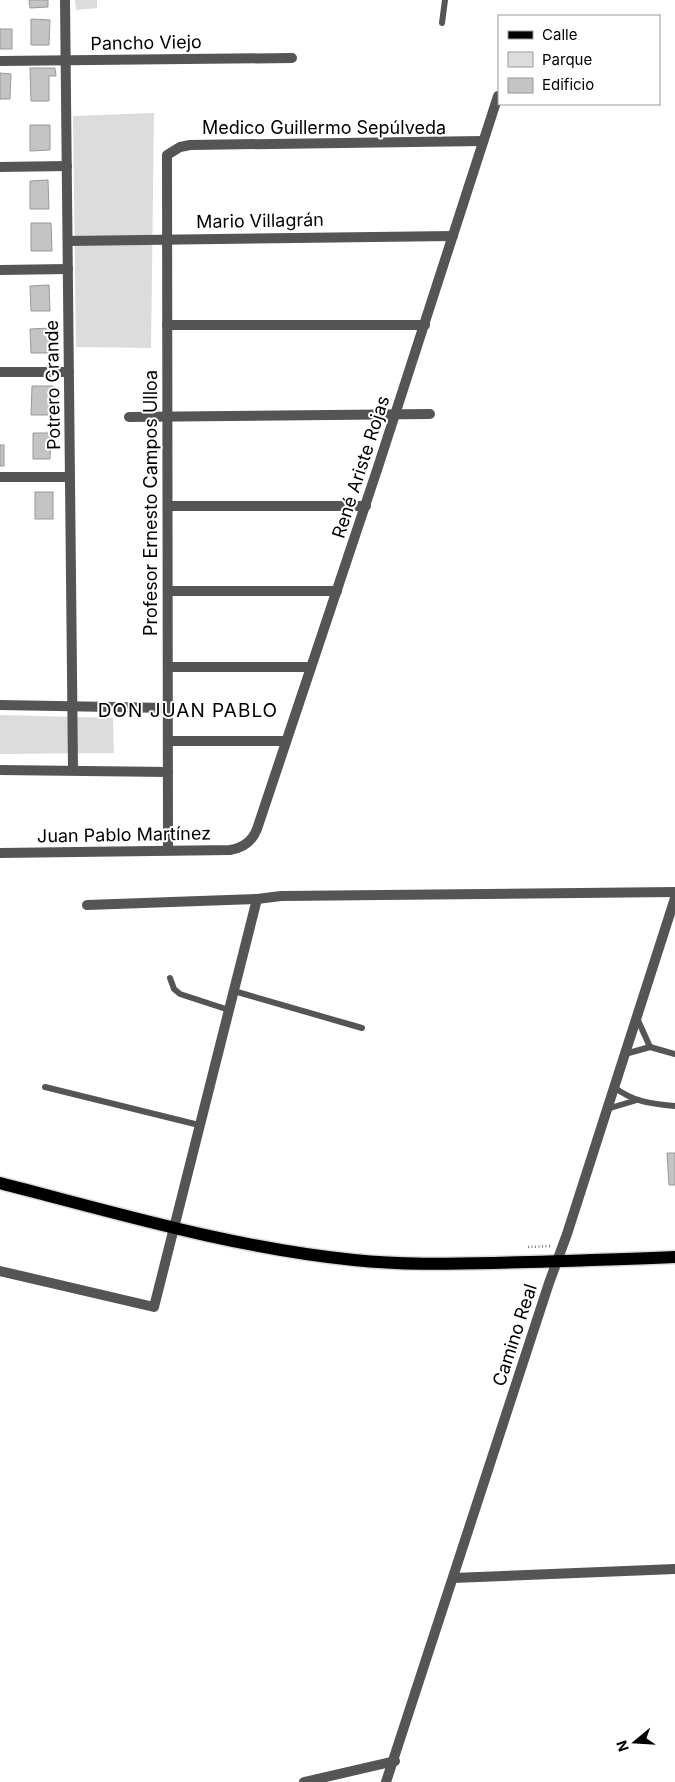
<svg xmlns="http://www.w3.org/2000/svg" width="675" height="1782" font-family="Inter,sans-serif">
<rect width="100%" height="100%" fill="#fff"/>
<g fill="#dcdcdc">
<path d="M 75,0 L 97,0 L 97,8 L 76,10 Z"/>
<path d="M 154,113 L 151,348 L 76,347 L 73,116 Z"/>
<path d="M 0,715 L 113,718 L 114,753 L 0,754 Z"/>
</g>
<g fill="#c4c4c4" stroke="#999">
<path d="M 29,0 L 48,0 L 48,7 L 30,8 Z"/>
<path d="M 31,19 L 50,20 L 49,45 L 31,45 Z"/>
<rect x="0" y="29" width="12" height="20"/>
<path d="M 30,68 L 55,68 L 56,76 L 49,76 L 49,101 L 31,101 Z"/>
<path d="M 0,73 L 11,74 L 10,99 L 0,99 Z"/>
<path d="M 30,125 L 50,125 L 50,150 L 30,151 Z"/>
<path d="M 48,180 L 49,209 L 30,209 L 30,181 Z"/>
<path d="M 31,223 L 51,223 L 52,251 L 31,251 Z"/>
<path d="M 49,285 L 50,311 L 31,311 L 30,286 Z"/>
<path d="M 51,328 L 51,353 L 31,353 L 30,329 Z"/>
<path d="M 32,386 L 53,386 L 53,415 L 31,415 Z"/>
<path d="M 33,433 L 51,433 L 50,459 L 33,459 Z"/>
<rect x="0" y="445" width="4" height="21"/>
<rect x="35" y="492" width="18" height="27"/>
<path d="M 667,1153 L 675,1153 L 675,1185 L 669,1185 Z"/>
</g>
<g fill="none" stroke-linecap="round" stroke-linejoin="round">
<defs>
<path id="primary" d="M 0,1183 C 117,1213 234,1248 354,1260 C 401,1265 447,1264 494,1263 C 554,1261 614,1260 675,1257"/>
</defs>
<use href="#primary" stroke="#dbdbdb" stroke-width="15"/>
<path stroke="#777" stroke-width="2.5" stroke-dasharray="1 2.5" stroke-linecap="butt" d="M 528,1247 L 550,1246"/>
<g stroke="#555" stroke-width="6">
<path d="M 442,23 L 445,0"/>
<path d="M 170,978 L 174,989 L 180,994 L 229,1010"/>
<path d="M 234,991 L 362,1028"/>
<path d="M 650,1047 L 675,1054"/>
<path d="M 625,1054 L 650,1047 L 637,1018"/>
<path d="M 45,1087 L 199,1125"/>
<path d="M 614,1087 C 633,1102 652,1104 675,1106"/>
<path d="M 607,1109 L 637,1100"/>
</g>
<g stroke="#555" stroke-width="10">
<path d="M 65,0 L 73,770"/>
<path d="M 0,61 L 292,58"/>
<path d="M 0,167 L 67,166"/>
<path d="M 68,241 L 453,236"/>
<path d="M 0,270 L 68,269"/>
<path d="M 167,325 L 425,325"/>
<path d="M 0,372 L 69,372"/>
<path d="M 129,417 L 430,414"/>
<path d="M 0,477 L 70,477"/>
<path d="M 168,506 L 366,506"/>
<path d="M 168,591 L 337,591"/>
<path d="M 168,667 L 311,667"/>
<path d="M 0,705 L 168,708"/>
<path d="M 168,741 L 286,741"/>
<path d="M 0,770 L 168,772"/>
<path d="M 168,850 L 167,155 L 180,147 L 190,145 L 483,141"/>
<path d="M 0,853 L 230,850 C 243,848 252,842 257,829 L 378,467 L 498,96"/>
<path d="M 87,905 L 257,899 L 281,896 L 675,892"/>
<path d="M 0,1271 L 154,1307 L 257,899"/>
<path d="M 453,1578 L 675,1569"/>
<path d="M 304,1782 L 395,1761"/>
<path d="M 386,1782 L 549,1283 L 567,1234 L 675,898"/>
</g>
<use href="#primary" stroke="#000" stroke-width="12"/>
</g>
<g text-anchor="middle" stroke-width="4" stroke-linejoin="round" paint-order="stroke">
<g font-size="18" fill="#000" stroke="#fff">
<text transform="translate(146 43) rotate(-1)" y="6">Pancho Viejo</text>
<text x="324" y="134">Medico Guillermo Sepúlveda</text>
<text transform="translate(260 221) rotate(-1)" y="6">Mario Villagrán</text>
<text transform="translate(53 385) rotate(-91)" y="6">Potrero Grande</text>
<text transform="translate(361 467) rotate(-72)" y="6">René Ariste Rojas</text>
<text transform="translate(151 503) rotate(-90)" y="6">Profesor Ernesto Campos Ulloa</text>
<text transform="translate(124 835) rotate(-1)" y="6">Juan Pablo Martínez</text>
<text transform="translate(515 1335) rotate(-72)" y="6">Camino Real</text>
</g>
<g font-size="19" letter-spacing="1" fill="#000" stroke="#fff">
<text x="188" y="717">DON JUAN PABLO</text>
</g>
</g>
<rect x="498" y="15" width="162" height="90" fill="#ffffff" stroke="#999999"/>
<rect x="508" y="31" width="25" height="8" fill="#000000" stroke="#999999"/>
<text x="542" y="40" font-size="15" fill="#000000">Calle</text>
<rect x="508" y="52" width="25" height="15" fill="#dcdcdc" stroke="#999999"/>
<text x="542" y="65" font-size="15" fill="#000000">Parque</text>
<rect x="508" y="78" width="25" height="15" fill="#c4c4c4" stroke="#999999"/>
<text x="542" y="90" font-size="15" fill="#000000">Edificio</text>
<g transform="translate(635 1742) rotate(252)" stroke="#ffffff" stroke-width="4" paint-order="stroke">
<path d="M0-4L9 19L0 12L-9 19Z" fill="#000000"/>
<text y="-8" font-size="14" font-weight="bold" text-anchor="middle" fill="#000000">N</text>
</g>
</svg>
